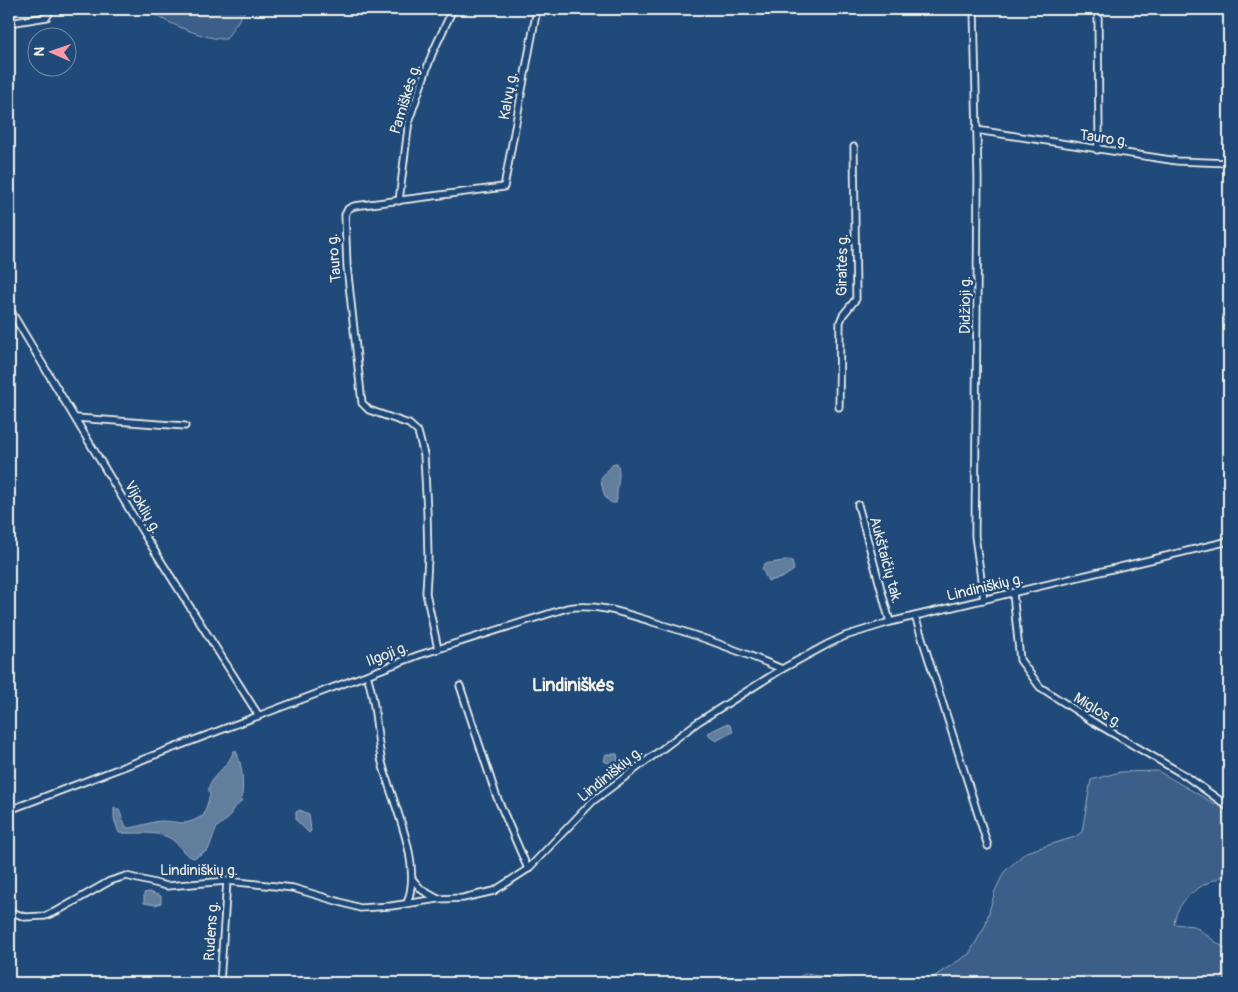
<svg xmlns="http://www.w3.org/2000/svg" width="1238" height="992" font-family="Pangolin,sans-serif">
<rect width="100%" height="100%" fill="#1f4a7a"/>
<filter id="ink" filterUnits="userSpaceOnUse"><feTurbulence type="fractalNoise" baseFrequency=".02" numOctaves="2"/><feDisplacementMap in="SourceGraphic" scale="10" xChannelSelector="R" yChannelSelector="G"/><feConvolveMatrix kernelMatrix="1 2 1 2 8 2 1 2 1" color-interpolation-filters="sRGB"/></filter>
<g filter="url(#ink)">
<g fill="#3a5f88" stroke="#97a8b8">
<path d="M 148,9 L 246,9 L 226,39 C 210,41 159,21 148,9 Z"/>
<path d="M 1158,771 L 1229,812 L 1229,874 C 1204,883 1178,895 1174,924 L 1194,926 L 1227,950 L 1224,983 L 914,983 L 930,979 L 969,954 L 985,926 L 995,891 L 1004,872 L 1026,852 L 1075,837 L 1082,832 L 1091,780 L 1120,772 Z"/>
<path d="M 805,974 L 871,983 L 793,983 L 795,979 Z"/>
</g>
<g fill="#627e9d" stroke="#9cacbb">
<path d="M 614,463 L 617,463 C 622,474 616,487 617,499 L 616,503 C 604,504 602,488 601,478 Z"/>
<path d="M 790,560 L 792,561 L 794,570 L 782,578 L 768,581 L 762,569 L 764,564 Z"/>
<path d="M 726,724 L 730,725 L 733,732 L 716,741 L 710,737 L 708,733 Z"/>
<path d="M 233,751 L 236,751 C 243,767 244,785 241,802 L 232,810 L 229,818 L 217,827 L 208,850 L 194,858 C 183,855 182,848 174,841 C 161,830 135,834 119,833 L 114,819 L 114,807 L 119,810 L 126,827 L 129,828 C 139,827 150,822 160,821 C 182,821 182,828 204,815 L 210,795 C 203,778 230,769 233,751 Z"/>
<path d="M 606,754 L 617,754 L 620,768 L 604,761 Z"/>
<path d="M 300,810 L 309,814 L 311,831 L 309,833 L 296,820 L 296,812 Z"/>
<path d="M 149,892 L 161,896 L 161,903 L 156,905 L 144,903 L 144,893 Z"/>
</g>
<g fill="none" stroke-linecap="round" stroke-linejoin="round">
<defs>
<g id="street">
<path d="M 974,9 L 978,178 L 975,536 L 984,600"/>
<path d="M 9,23 L 47,17 L 51,9"/>
<path d="M 976,130 L 1177,161 L 1229,163"/>
<path d="M 1097,150 L 1099,138 L 1098,9"/>
<path d="M 399,201 L 409,120 L 432,54 L 453,9"/>
<path d="M 9,308 L 147,539 L 259,716"/>
<path d="M 839,407 L 840,322 L 843,315 L 856,299 L 854,147"/>
<path d="M 76,418 L 185,426"/>
<path d="M 858,505 L 890,622"/>
<path d="M 1013,593 L 1020,660 L 1040,687 L 1092,721 L 1186,776 L 1229,807"/>
<path d="M 915,616 L 988,846"/>
<path d="M 438,649 L 426,593 L 428,558 L 427,512 L 424,455 L 418,432 L 409,424 L 369,410 L 362,403 L 347,266 L 345,215 L 348,209 L 354,206 L 504,187 L 537,9"/>
<path d="M 367,675 C 376,702 376,730 381,758 C 390,800 424,861 407,903"/>
<path d="M 460,686 L 496,795 L 528,869"/>
<path d="M 9,814 L 12,809 L 419,655 L 567,608 C 597,603 624,613 653,622 C 697,635 740,651 782,669"/>
<path d="M 413,880 L 422,890 L 436,898"/>
<path d="M 9,911 L 25,917 L 45,916 L 59,910 L 110,881 L 126,876 L 167,886 L 227,881 L 266,885 L 293,888 L 360,908 L 391,906 L 438,899 L 463,898 L 494,891 L 528,869 L 593,801 L 698,722 L 782,669 L 828,644 L 845,636 L 890,622 L 1229,541"/>
<path d="M 220,983 L 227,881"/>
</g>
</defs>
<use href="#street" stroke="#f4f1e8" stroke-width="9"/>
<use href="#street" stroke="#1f4a7a" stroke-width="5.5"/>
</g>
</g>
<g text-anchor="middle" stroke-width="5" stroke-linejoin="round" paint-order="stroke">
<g font-size="15" fill="#f4f1e8" stroke="#1f4a7a">
<text transform="translate(508 96) rotate(-80)" y="5">Kalvų g.</text>
<text transform="translate(405 99) rotate(-73)" y="5">Pamiškės g.</text>
<text transform="translate(1104 138) rotate(8)" y="5">Tauro g.</text>
<text transform="translate(334 258) rotate(-95)" y="5">Tauro g.</text>
<text transform="translate(842 265) rotate(-89)" y="5">Giraitės g.</text>
<text transform="translate(965 305) rotate(-90)" y="5">Didžioji g.</text>
<text transform="translate(143 507) rotate(60)" y="5">Vijoklių g.</text>
<text transform="translate(886 560) rotate(75)" y="5">Aukštaičių tak.</text>
<text transform="translate(985 587) rotate(-13)" y="5">Lindiniškių g.</text>
<text transform="translate(387 654) rotate(-21)" y="5">Ilgoji g.</text>
<text transform="translate(1098 710) rotate(31)" y="5">Miglos g.</text>
<text transform="translate(610 774) rotate(-39)" y="5">Lindiniškių g.</text>
<text x="199" y="875">Lindiniškių g.</text>
<text transform="translate(211 931) rotate(-86)" y="5">Rudens g.</text>
</g>
<g font-size="18" font-weight="bold" fill="#f4f1e8" stroke="#1f4a7a">
<text x="573" y="691">Lindiniškės</text>
</g>
</g>
<rect width="1238" height="992" fill="none" stroke="#1f4a7a" stroke-width="30"/>
<rect x="15" y="15" width="1208" height="962" fill="none" stroke="#f4f1e8" stroke-width="2" filter="url(#ink)"/>
<g transform="translate(52 52) rotate(272)"><circle r="24" fill="#1f4a7a" stroke="#748da6"/>
<path d="M0-4L9 19L0 12L-9 19Z" fill="#ff9aa2"/>
<text y="-8" font-size="14" font-weight="bold" text-anchor="middle" fill="#f4f1e8">N</text>
</g>
</svg>
